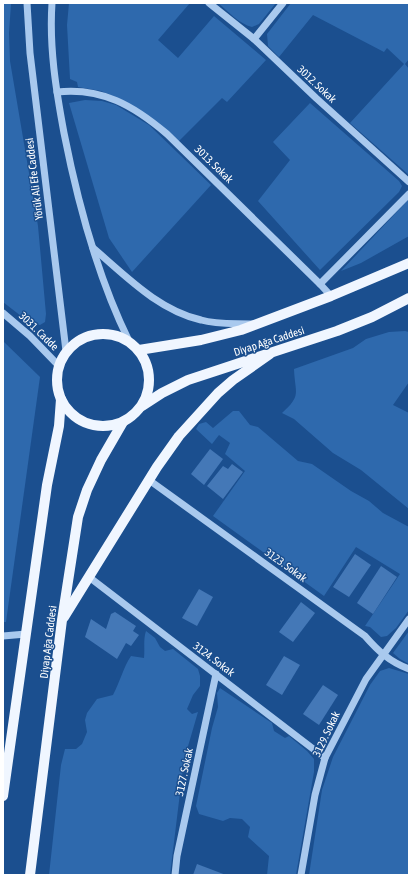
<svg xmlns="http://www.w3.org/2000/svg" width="412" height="878" font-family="'Asap Condensed',sans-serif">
<rect width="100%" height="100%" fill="#1b4f8f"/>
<g fill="#2e69ad">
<path d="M 69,3 L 190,3 L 158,40 L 178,58 L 214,16 L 266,60 L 227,102 L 222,98 L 178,142 L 113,96 L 101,91 L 78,87 L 77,82 L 70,79 L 67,25 Z"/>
<path d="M 218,3 L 276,3 L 259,24 L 252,27 C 239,24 228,11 218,3 Z"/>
<path d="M 291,3 L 409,3 L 409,59 L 405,64 L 409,69 L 409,175 L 350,123 L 404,64 L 387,48 L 384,52 L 313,15 L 279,57 L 268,46 L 267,34 Z"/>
<path d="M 3,4 L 11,4 L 9,33 L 10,61 L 38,226 L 46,314 L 45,322 L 40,325 L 30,323 L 3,302 Z"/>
<path d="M 85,100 L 102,101 L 116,105 L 149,125 L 211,185 L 132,272 L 109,238 L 69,103 Z"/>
<path d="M 310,103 L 399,181 L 402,186 L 399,192 L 320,270 L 258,201 L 290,160 L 273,142 Z"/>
<path d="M 409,199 L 409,236 L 361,263 L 341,271 Z"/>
<path d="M 405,331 L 409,332 L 409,382 L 393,405 L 409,413 L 409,509 L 361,470 L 333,453 L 294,419 L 282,413 C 302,395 295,394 294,369 L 353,348 L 366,339 L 389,332 Z"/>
<path d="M 3,341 L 40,377 L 6,622 L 3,622 Z"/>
<path d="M 233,411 L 239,411 L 250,425 L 258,427 L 298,461 L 312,464 L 351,491 L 369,501 L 383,513 L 409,527 L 409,610 L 396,628 L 387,636 L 381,637 L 370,627 L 365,626 L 400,574 L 356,547 L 324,596 L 213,516 L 245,471 L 225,454 L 230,443 L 219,435 L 212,444 L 196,429 L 199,424 L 206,422 L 213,428 Z"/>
<path d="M 146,631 L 155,638 L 160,647 L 165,651 L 173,649 L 198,669 L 200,676 L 200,686 L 193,695 L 187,709 L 192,714 L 198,712 L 184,760 L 170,875 L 49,875 L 61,765 L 65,749 L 76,749 L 82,744 L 87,732 L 85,720 L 87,713 L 97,699 L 113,695 C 120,682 123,668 131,656 L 144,658 C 145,648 143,640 146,631 Z"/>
<path d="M 409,631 L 409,664 L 400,659 L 393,653 Z"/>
<path d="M 389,668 L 409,674 L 409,875 L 309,875 L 322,790 L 333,757 L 370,685 L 380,671 Z"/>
<path d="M 220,688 L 272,723 L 274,731 L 285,738 L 289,736 L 307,751 L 314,759 L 314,772 L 296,875 L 267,875 L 269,856 L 248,837 L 250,827 L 242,819 L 230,818 L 223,821 L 199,814 L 196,806 L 212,728 L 218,707 L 217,693 Z"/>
</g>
<g fill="#4478b7">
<path d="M 210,449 L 223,459 L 204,485 L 191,474 Z"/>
<path d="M 232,464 L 243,472 L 223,499 L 207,486 L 223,466 L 228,469 Z"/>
<path d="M 355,554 L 371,565 L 349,597 L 333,587 Z"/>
<path d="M 381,566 L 397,577 L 373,614 L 357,603 Z"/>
<path d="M 199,589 L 213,597 L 197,626 L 182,618 Z"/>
<path d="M 301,602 L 315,613 L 293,642 L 279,632 Z"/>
<path d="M 115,612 L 136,626 L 133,631 L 139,635 L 131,646 L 126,643 L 117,659 L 85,637 L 91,619 L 106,629 L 111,614 Z"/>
<path d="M 284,656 L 300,665 L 282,695 L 266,685 Z"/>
<path d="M 323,685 L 338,695 L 319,725 L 303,714 Z"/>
<path d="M 197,864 L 226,875 L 193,875 Z"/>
</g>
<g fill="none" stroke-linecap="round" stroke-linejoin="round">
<g stroke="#a9c9ee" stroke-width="7">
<path d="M 27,3 L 30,53 L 66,351"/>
<path d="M 52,3 C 49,47 56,90 64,133 C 78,204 97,276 129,341"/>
<path d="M 209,3 L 254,39 L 316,98 L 409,182"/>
<path d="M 254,39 L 283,3"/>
<path d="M 57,92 C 102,87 134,106 167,134 L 320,284 L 331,296"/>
<path d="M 93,248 C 126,276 158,310 201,320 C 218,325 236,323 253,324"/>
<path d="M 320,284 L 409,194"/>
<path d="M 3,313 L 30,336 L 59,366"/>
<path d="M 149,480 L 365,636 C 378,651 390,662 409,669"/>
<path d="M 89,577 L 325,758"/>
<path d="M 3,636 L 26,634"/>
<path d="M 175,875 L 177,856 L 216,674"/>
<path d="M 301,875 L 315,795 L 325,758 L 366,679 L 409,619"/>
</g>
<g stroke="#f0f6ff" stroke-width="10">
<circle cx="103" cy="380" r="46"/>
<path d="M 139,350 L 201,340 L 241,330 L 331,296 L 409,263"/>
<path d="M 142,406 L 162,393 L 188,380 L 337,331 L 372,317 L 409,298"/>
<path d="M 64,617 L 157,467 L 179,436 L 218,393 L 233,380 L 270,354"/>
<path d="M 3,796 L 47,485 L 59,426 L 61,399"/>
<path d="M 30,875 L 62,620 L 78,517 L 87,490 L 101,460 L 123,422"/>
</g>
</g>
<g text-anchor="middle" stroke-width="3" stroke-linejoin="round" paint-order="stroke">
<g font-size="11" fill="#fff" stroke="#1b4f8f">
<text transform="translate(317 84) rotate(43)" y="4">3012. Sokak</text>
<text transform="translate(214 164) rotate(44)" y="4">3013. Sokak</text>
<text transform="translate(34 179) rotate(-97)" y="4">Yörük Ali Efe Caddesi</text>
<text transform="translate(39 331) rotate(44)" y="4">3031. Cadde</text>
<text transform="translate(269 341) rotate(-18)" y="4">Diyap Ağa Caddesi</text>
<text transform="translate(286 565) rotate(36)" y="4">3123. Sokak</text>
<text transform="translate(48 642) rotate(-83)" y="4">Diyap Ağa Caddesi</text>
<text transform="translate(214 659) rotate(37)" y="4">3124. Sokak</text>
<text transform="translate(326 734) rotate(-65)" y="4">3129. Sokak</text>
<text transform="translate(184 772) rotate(-78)" y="4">3127. Sokak</text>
</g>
</g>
<rect width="412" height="878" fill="none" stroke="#ffffff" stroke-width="8"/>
</svg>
